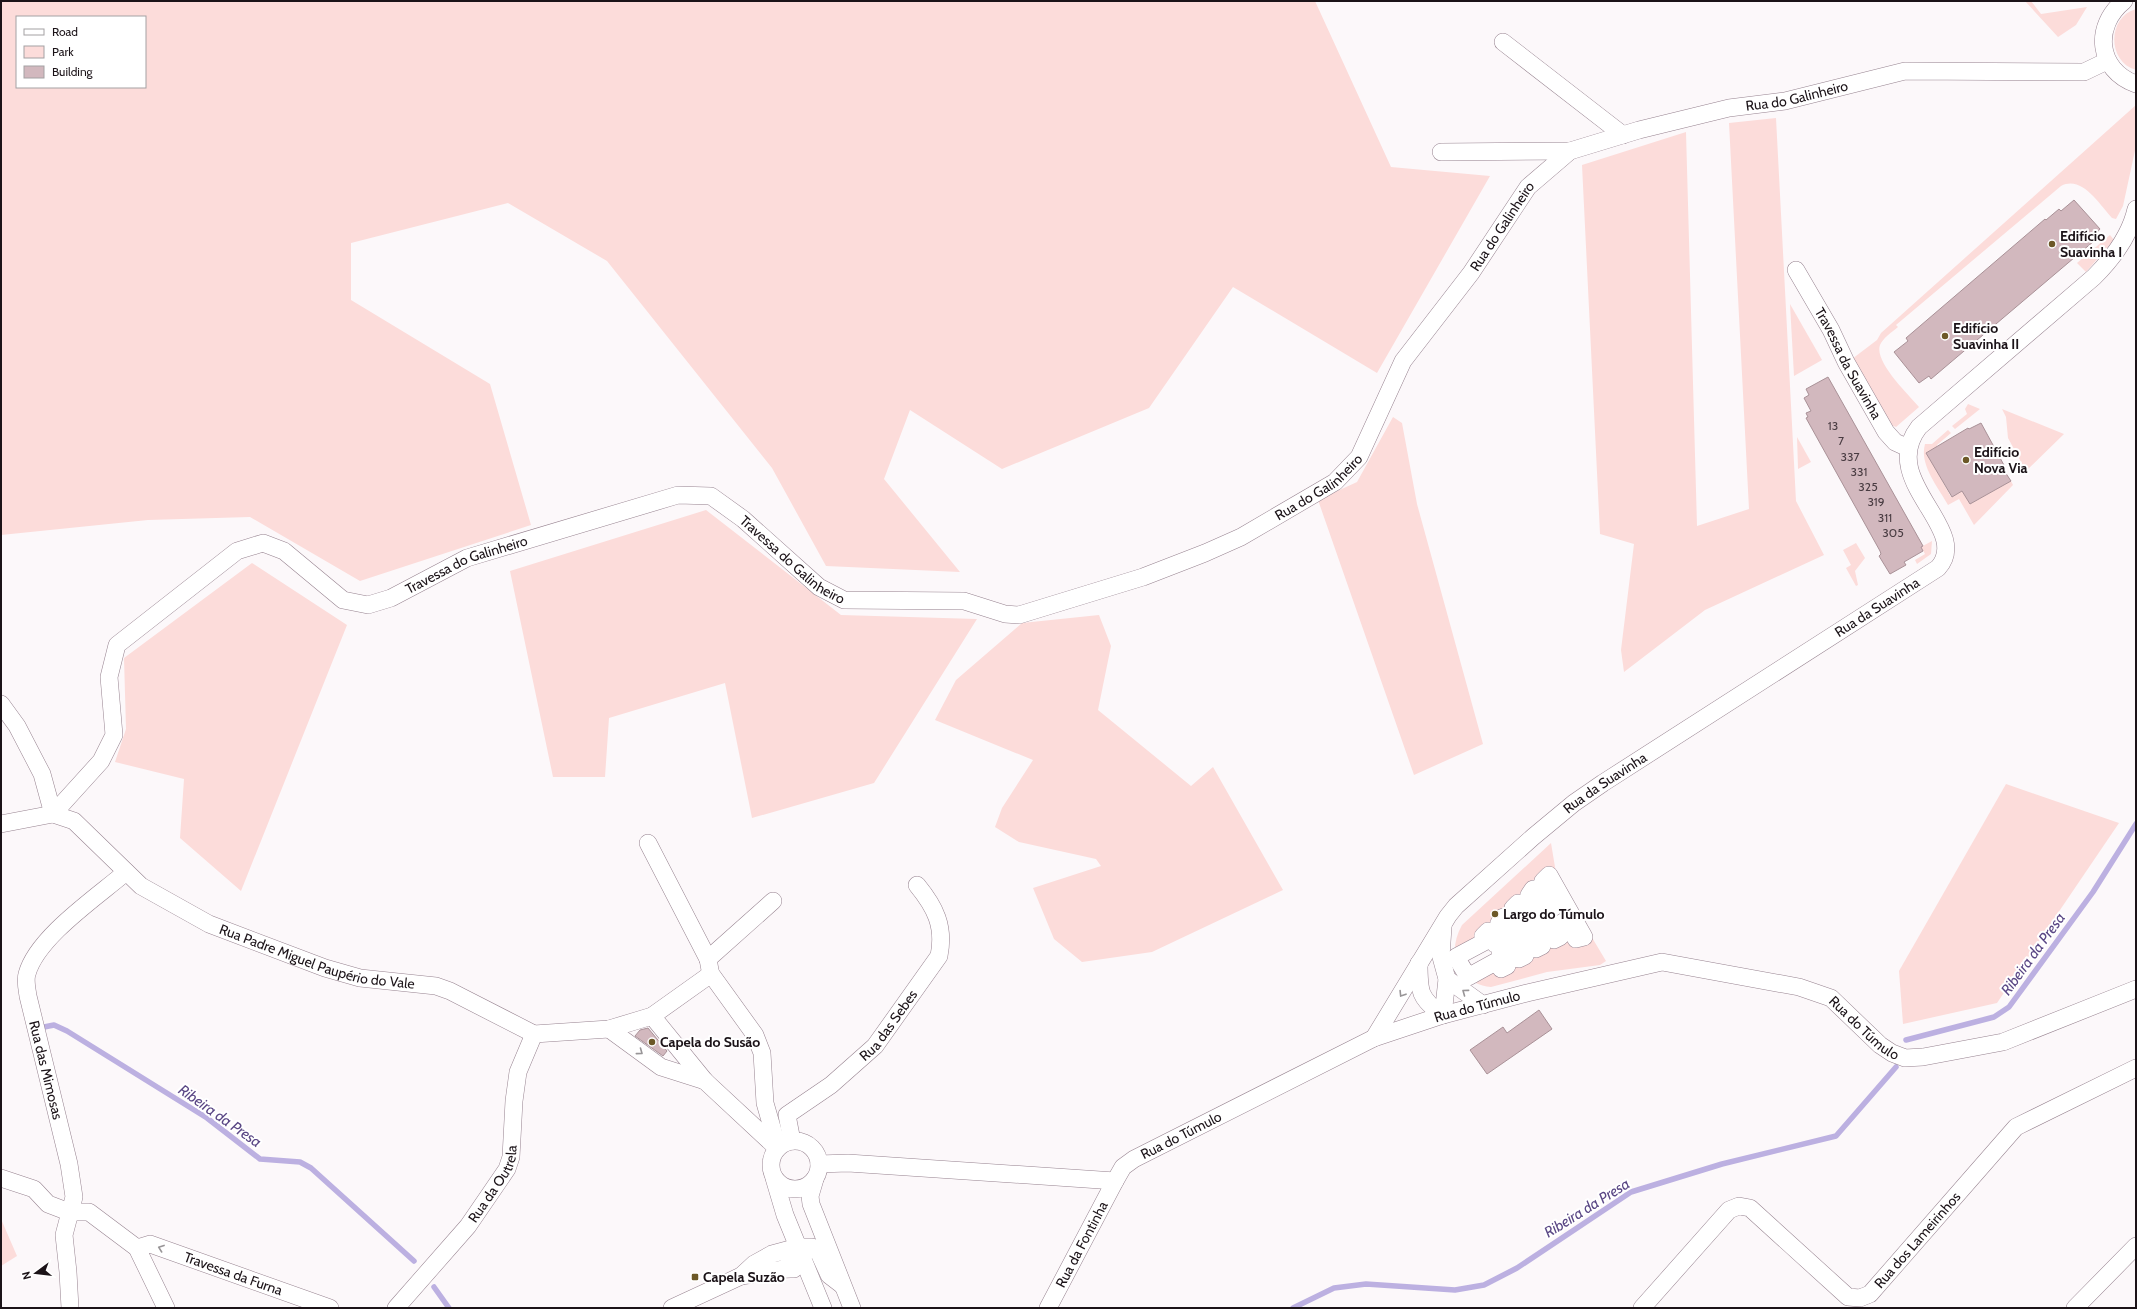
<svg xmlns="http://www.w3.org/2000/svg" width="2137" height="1309" font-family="Cabin,sans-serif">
<rect width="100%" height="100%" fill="#fcf8fa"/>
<g fill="#fcdcda" fill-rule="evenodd">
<path d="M 1,1 L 1315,1 L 1391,167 L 1490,176 L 1377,373 L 1233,287 L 1149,408 L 1002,469 L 910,410 L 884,479 L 960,572 L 826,566 L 772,468 L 607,261 L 508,203 L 351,243 L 351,300 L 490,384 L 531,525 L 360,581 L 250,517 L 148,520 L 1,535 ZM 17,17 L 145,17 L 145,87 L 17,87 Z"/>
<path d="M 2025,1 L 2031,1 L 2041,14 L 2087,7 L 2076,25 L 2058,37 Z"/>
<path d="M 2136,9 L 2136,70 C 2107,62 2107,17 2136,9 Z"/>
<path d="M 2136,105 L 2136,146 L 2123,206 L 2116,219 L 2112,218 C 2099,204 2082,175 2061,186 L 1896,325 L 1898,327 C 1892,332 1883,338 1880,345 C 1874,362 1908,394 1919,407 L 1896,427 L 1891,425 L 1852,359 L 1877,340 L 1881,333 Z"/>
<path d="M 1776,118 L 1796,501 L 1824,555 L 1705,610 L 1624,672 L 1621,650 L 1634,544 L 1600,534 L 1582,165 L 1686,132 L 1697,526 L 1749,509 L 1729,123 Z"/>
<path d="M 2110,235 L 2114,240 L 2086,272 L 2077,263 Z"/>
<path d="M 1790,304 L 1822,360 L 1794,376 Z"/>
<path d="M 1968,404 L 1980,409 L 1955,429 L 1952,426 L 1967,414 L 1965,409 Z"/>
<path d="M 2002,409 L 2064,434 L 2026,471 L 2008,438 L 2006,417 Z"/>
<path d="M 1393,417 L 1402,423 L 1417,504 L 1483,744 L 1414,775 L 1318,500 L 1357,482 Z"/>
<path d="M 1948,430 L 1951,433 L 1937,445 L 1937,447 L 1927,453 L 1951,497 L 1962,491 L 1970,504 L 2011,481 L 2013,485 L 1974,525 L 1959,499 L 1948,505 C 1938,487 1919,465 1925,444 L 1932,444 Z"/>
<path d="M 1797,437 L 1811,462 L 1798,469 Z"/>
<path d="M 706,510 L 841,615 L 977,619 L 874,783 L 752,818 L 725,683 L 609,718 L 605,777 L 553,777 L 510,571 Z"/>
<path d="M 1932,541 L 1931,554 L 1917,564 L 1915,560 L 1925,554 L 1921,547 Z"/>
<path d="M 1856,543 L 1865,558 L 1855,571 L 1858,585 L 1856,586 L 1846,568 L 1851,565 L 1843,550 Z"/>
<path d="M 252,563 L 347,625 L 241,891 L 180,838 L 184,779 L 115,762 L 126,729 L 124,658 Z"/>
<path d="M 1099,615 L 1111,646 L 1098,710 L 1191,786 L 1213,767 L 1283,890 L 1152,952 L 1082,962 L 1054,939 L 1033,888 L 1101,866 L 1096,859 L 1019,842 L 995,827 L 1002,808 L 1033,760 L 935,720 L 956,680 L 1022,623 Z"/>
<path d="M 2006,784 L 2119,823 L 1997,1003 L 1903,1024 L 1899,971 Z"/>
<path d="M 1551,843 L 1557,879 L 1606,961 L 1600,965 L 1547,972 L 1491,987 C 1457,983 1446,954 1462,925 ZM 1549,875 L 1565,921 L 1468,977 L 1456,957 Z"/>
<path d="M 1,1219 L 17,1256 L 1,1266 Z"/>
</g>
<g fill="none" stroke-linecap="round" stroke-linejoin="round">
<g stroke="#bcb0e1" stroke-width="5.5">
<path d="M 44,1027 L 54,1025 L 67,1031 L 207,1118 L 260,1159 L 300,1162 L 311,1168 L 414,1261"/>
<path d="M 1906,1040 L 1994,1017 L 2009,1007 L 2093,892 L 2136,824"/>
<path d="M 434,1287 L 449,1308"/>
<path d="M 1293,1308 L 1334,1288 L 1366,1284 L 1455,1290 L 1484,1285 L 1517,1268 L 1631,1192 L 1722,1164 L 1836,1136 L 1896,1067"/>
</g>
</g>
<g fill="#d2b8be" stroke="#a99197">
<path d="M 2074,200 L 2100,229 L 2092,238 L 2094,241 L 1931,379 L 1929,376 L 1919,383 L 1894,352 L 1908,341 L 1906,338 L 2045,219 L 2046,220 L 2059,209 L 2061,211 Z"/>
<path d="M 1828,377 L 1923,546 L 1921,547 L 1923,551 L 1904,562 L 1906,565 L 1890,574 L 1879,556 L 1881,554 L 1880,551 L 1806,418 L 1808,417 L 1806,413 L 1811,411 L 1804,398 L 1809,395 L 1806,389 Z"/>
<path d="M 1981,423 L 2005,467 L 2003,469 L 2011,481 L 1970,504 L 1962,491 L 1952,497 L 1926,453 L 1968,428 L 1969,429 Z"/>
<path d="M 1539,1010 L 1552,1029 L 1487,1074 L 1470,1050 L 1503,1027 L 1507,1033 Z"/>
<path d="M 648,1028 L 667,1051 L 663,1056 L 635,1036 L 640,1030 Z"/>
</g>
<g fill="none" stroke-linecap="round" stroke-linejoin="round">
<defs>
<g id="minor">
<path d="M 2124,1 C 2093,26 2097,70 2136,84"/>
<path d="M 1503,42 L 1623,135"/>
<path d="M 1441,152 L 1570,151"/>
<path id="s1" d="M 1796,270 L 1831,330 L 1846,362 L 1886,432 L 1895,442 L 1908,448"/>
<path d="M 1,704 L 17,726 L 42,774 L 53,814"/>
<path id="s2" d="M 53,814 L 101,761 L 114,735 L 109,677 L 117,645 L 237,551 L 263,543 L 284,551 L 343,600 L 368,605 L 391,598 L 467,558 L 678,495 L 711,496 L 743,519 L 819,587 L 844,600 L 964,601 L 1005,614 L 1019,615 L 1143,577 L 1205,553 L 1241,537 L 1335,482 L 1359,457 L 1403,361 L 1471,273 L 1528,187 L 1570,151 L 1639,130 L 1729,108 L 1785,101 L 1905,71 L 2084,72 L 2107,61"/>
<path id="s3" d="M 1,824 L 53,814 L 74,821 L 141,886 L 209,924 L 325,968 L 360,978 L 436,986 L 450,991 L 534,1034 L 609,1029 L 652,1016 L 711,974 L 755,1035 L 762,1053 L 765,1103 L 778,1148"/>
<path d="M 648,843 L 708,959"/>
<path d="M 1549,875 L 1584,937 L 1576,939 L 1565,921 L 1554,927 L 1560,937 L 1554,940 L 1548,928 L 1536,935 L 1542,946 L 1536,949 L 1530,937 L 1518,944 L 1525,956 L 1519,959 L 1512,946 L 1500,953 L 1507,966 L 1501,969 L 1497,961 L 1468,977 L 1456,957 L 1486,941 L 1483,936 L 1488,931 L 1495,944 L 1507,938 L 1499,923 L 1503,917 L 1512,934 L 1524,927 L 1513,908 L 1518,903 L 1530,923 L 1541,916 L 1529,895 L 1533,889 L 1546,912 L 1557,905 L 1543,881 Z"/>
<path d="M 1419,963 C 1419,991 1419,999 1443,1015 L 1447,979 L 1441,957 L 1443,927"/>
<path d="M 710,970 L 708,959 L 773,901"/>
<path d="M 1447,979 L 1483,1005"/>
<path d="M 652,1016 L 705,1081 L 777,1148"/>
<path d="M 609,1029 L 661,1067 L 705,1081"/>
<path id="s4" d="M 1374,1038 L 1448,916 L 1456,906 L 1533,837 L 1574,803 L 1603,783 L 1938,568 C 1973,529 1877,481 1919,427 L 2094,277 C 2112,259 2130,236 2136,209"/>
<circle cx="795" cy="1165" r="24"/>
<path id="s5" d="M 792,1141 L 787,1115 L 831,1085 L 875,1046 L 939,956 C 945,926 935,907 917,885"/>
<path d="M 819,1164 L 848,1163 L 1115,1181"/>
<path d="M 1,1178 L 34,1189 L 48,1204 L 69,1212 L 89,1212 L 137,1248 L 166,1308"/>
<path d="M 774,1178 L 785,1215 L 823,1308"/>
<path d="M 815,1179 L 810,1196 L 811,1204 L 852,1308"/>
<path id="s6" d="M 137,1248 L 150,1244 L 330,1308"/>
<path d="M 783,1269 L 810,1249"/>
<path d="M 741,1276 C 759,1274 776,1268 794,1269"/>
<path d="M 70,1308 L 68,1272 L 64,1235 L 74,1197 L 69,1164 L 28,996 C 27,989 25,980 27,974 C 37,937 97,897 126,872"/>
<path id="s7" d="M 396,1308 L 468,1226 L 507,1169 L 511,1157 L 514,1101 L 518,1072 L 534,1034"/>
<path d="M 672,1308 L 741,1276 L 754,1264 L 772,1254 L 798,1247 L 812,1247 L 819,1253 L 829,1275 L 842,1285"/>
<path id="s8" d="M 1048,1308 L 1115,1181 L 1123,1167 L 1134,1159 L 1374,1038 L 1443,1015 L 1527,993 L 1662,962 L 1799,987 L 1831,998 L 1880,1045 L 1892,1053 L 1905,1058 L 1923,1057 L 2003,1042 L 2136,989"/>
<path id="s9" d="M 1642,1308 L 1729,1210 L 1739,1206 L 1750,1208 L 1848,1297 L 1860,1298 L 1870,1294 L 2016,1127 L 2136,1068"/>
<path d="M 2075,1308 L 2136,1246"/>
</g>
</defs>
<use href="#minor" stroke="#978390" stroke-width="18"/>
<use href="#minor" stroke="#fff" stroke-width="17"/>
</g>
<defs><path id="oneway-chevron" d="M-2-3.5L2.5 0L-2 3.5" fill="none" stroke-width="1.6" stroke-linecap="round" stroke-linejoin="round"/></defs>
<g stroke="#989597">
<use href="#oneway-chevron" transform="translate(1465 992) rotate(-144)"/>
<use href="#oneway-chevron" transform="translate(1402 994) rotate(122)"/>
<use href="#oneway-chevron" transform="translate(640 1052) rotate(36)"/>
<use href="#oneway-chevron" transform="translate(161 1248) rotate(-160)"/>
</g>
<g fill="#6c5827" stroke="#fff" stroke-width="1.5">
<circle cx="2052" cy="244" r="4"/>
<circle cx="1945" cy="336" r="4"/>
<circle cx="1966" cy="460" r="4"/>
<circle cx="1495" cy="914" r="4"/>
<circle cx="652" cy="1042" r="4"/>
<rect x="691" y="1273" width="8" height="8" rx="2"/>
</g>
<g text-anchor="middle" stroke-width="4" stroke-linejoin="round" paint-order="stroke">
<g font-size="12" fill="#493c42">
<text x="1833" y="430">13</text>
<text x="1841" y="445">7</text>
<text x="1850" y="461">337</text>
<text x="1859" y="476">331</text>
<text x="1868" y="491">325</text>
<text x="1876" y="506">319</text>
<text x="1885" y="522">311</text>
<text x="1893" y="537">305</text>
</g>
<g font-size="14" fill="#1b1318" stroke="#fff">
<text dy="5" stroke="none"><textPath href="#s2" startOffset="2194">Rua do Galinheiro</textPath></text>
<text dy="5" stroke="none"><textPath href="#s2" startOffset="1858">Rua do Galinheiro</textPath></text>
<text dy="5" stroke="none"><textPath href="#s1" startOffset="107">Travessa da Suavinha</textPath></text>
<text dy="5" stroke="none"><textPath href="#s2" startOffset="1534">Rua do Galinheiro</textPath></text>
<text dy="5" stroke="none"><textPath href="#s2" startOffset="963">Travessa do Galinheiro</textPath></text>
<text dy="5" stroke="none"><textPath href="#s2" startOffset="603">Travessa do Galinheiro</textPath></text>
<text dy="5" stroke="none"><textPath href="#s4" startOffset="673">Rua da Suavinha</textPath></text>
<text dy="5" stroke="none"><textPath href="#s4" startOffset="349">Rua da Suavinha</textPath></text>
<text dy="5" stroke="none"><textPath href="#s3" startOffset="360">Rua Padre Miguel Paupério do Vale</textPath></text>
<text dy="5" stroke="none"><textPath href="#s8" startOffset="550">Rua do Túmulo</textPath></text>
<text dy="5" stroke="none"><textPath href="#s5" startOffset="163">Rua das Sebes</textPath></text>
<text dy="5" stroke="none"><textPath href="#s8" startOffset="958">Rua do Túmulo</textPath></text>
<text transform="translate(46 1070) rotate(76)" y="5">Rua das Mimosas</text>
<text dy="5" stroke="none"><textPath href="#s8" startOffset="226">Rua do Túmulo</textPath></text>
<text dy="5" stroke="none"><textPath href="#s7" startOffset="159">Rua da Outrela</textPath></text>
<text dy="5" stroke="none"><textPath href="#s9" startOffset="380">Rua dos Lameirinhos</textPath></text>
<text dy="5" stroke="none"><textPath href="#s8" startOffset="72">Rua da Fontinha</textPath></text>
<text dy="5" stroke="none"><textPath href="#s6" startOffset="102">Travessa da Furna</textPath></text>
</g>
<g font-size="14" font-weight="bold" fill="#1b1318" stroke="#fff" text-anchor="start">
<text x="2060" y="241">Edifício<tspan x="2060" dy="16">Suavinha I</tspan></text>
<text x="1953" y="333">Edifício<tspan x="1953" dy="16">Suavinha II</tspan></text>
<text x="1974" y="457">Edifício<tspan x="1974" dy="16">Nova Via</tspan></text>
<text x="1503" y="919">Largo do Túmulo</text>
<text x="660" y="1047">Capela do Susão</text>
<text x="703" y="1282">Capela Suzão</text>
</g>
<g font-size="15" font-style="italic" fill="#5a4785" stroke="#fff">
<text transform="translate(2033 954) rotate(-54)" y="5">Ribeira da Presa</text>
<text transform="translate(220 1116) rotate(35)" y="5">Ribeira da Presa</text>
<text transform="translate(1587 1208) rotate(-32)" y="5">Ribeira da Presa</text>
</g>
</g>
<rect width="2137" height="1309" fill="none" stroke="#1b1318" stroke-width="4"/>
<rect x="16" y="16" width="130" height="72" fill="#ffffff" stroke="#a4a1a3"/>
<rect x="24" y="29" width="20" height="6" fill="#ffffff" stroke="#a4a1a3"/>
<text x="52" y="36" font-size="12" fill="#1b1318">Road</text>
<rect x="24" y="46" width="20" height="12" fill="#fcdcda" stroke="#a4a1a3"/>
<text x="52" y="56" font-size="12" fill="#1b1318">Park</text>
<rect x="24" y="66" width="20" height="12" fill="#d2b8be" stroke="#a4a1a3"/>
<text x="52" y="76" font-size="12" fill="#1b1318">Building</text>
<g transform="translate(36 1273) rotate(255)" stroke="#ffffff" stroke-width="3" paint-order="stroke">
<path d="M0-3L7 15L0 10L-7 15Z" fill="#1b1318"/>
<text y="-6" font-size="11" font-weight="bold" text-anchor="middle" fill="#1b1318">N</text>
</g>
</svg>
